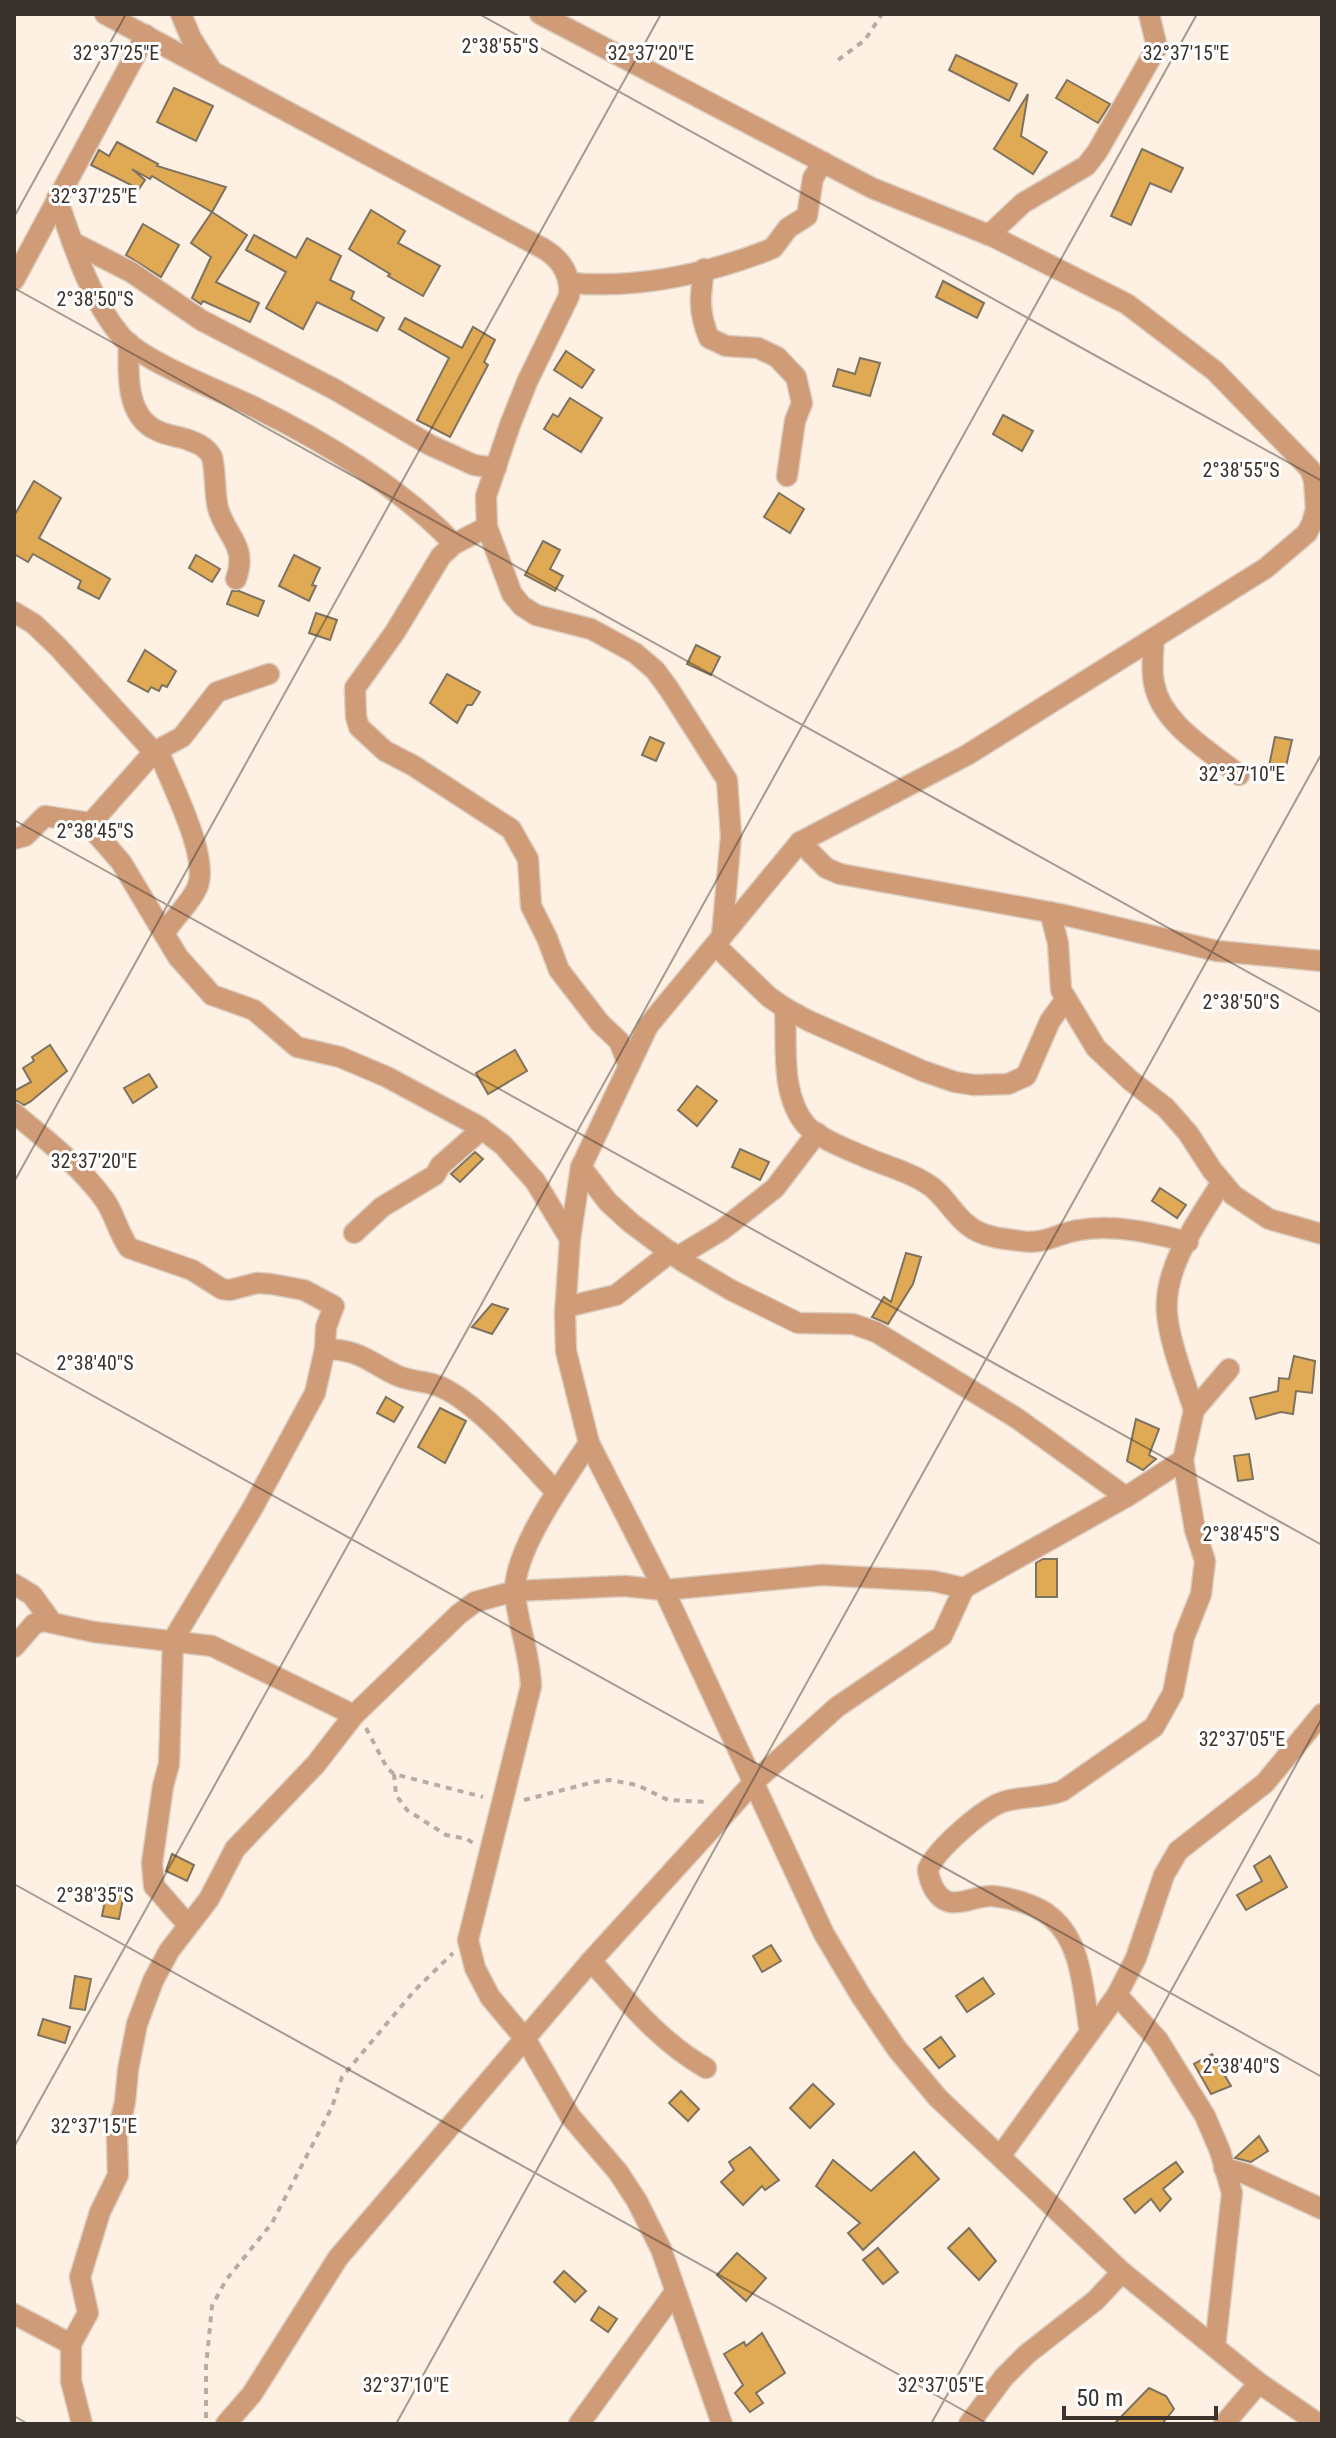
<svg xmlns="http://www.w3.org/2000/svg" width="1336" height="2438" font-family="'Roboto Condensed',sans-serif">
<rect width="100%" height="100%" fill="#fef0e2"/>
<g fill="#e0aa55" stroke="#7e7260" stroke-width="2">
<path d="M 956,55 L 1017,84 L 1009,101 L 949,70 Z"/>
<path d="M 1067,80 L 1110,104 L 1098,123 L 1056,98 Z"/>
<path d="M 174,88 L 213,106 L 196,141 L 157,122 Z"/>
<path d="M 1028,94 L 1021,136 L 1047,152 L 1033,174 L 994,149 Z"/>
<path d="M 117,142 L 158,164 L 157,166 L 226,187 L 212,212 L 152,176 L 150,179 L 132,169 L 145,180 L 139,189 L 91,165 L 99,150 L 109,156 Z"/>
<path d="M 1142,149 L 1183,168 L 1171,192 L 1150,183 L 1131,225 L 1111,216 Z"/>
<path d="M 371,210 L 405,231 L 398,243 L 440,266 L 423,296 L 388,276 L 390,274 L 349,249 Z"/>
<path d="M 212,212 L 247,235 L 216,282 L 259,303 L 250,322 L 203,301 L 201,304 L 192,298 L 211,257 L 191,243 Z"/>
<path d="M 143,224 L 179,245 L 161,277 L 126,255 Z"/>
<path d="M 254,235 L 296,258 L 307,238 L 341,256 L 330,280 L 354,292 L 351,299 L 384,318 L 377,331 L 317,302 L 303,329 L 266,308 L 286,272 L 246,250 Z"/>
<path d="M 943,281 L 984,303 L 977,318 L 936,297 Z"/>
<path d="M 405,318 L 462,348 L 473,327 L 495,340 L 484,362 L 488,365 L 450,437 L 417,420 L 449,358 L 399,329 Z"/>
<path d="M 566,351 L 594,370 L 582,388 L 554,370 Z"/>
<path d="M 860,358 L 880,363 L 870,396 L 833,386 L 838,369 L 855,374 Z"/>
<path d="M 570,398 L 602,418 L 581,452 L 544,429 L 553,414 L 558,417 Z"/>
<path d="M 1003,415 L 1033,431 L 1022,451 L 993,434 Z"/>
<path d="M 34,481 L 61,498 L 39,538 L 110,579 L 99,599 L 78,588 L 81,581 L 33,554 L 28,562 L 14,554 L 14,516 Z"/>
<path d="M 779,493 L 804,509 L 790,533 L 764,517 Z"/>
<path d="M 543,541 L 560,550 L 550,569 L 563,576 L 555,591 L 525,575 Z"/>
<path d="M 196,555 L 220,569 L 212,582 L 189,568 Z"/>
<path d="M 294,555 L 320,568 L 312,585 L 316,586 L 309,601 L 279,586 Z"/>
<path d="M 232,591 L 239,591 L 264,601 L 258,616 L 227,604 Z"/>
<path d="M 316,613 L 337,620 L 330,640 L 309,633 Z"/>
<path d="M 696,645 L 720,657 L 711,675 L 687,664 Z"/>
<path d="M 145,650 L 176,671 L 167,687 L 162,685 L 159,691 L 151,687 L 148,692 L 128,681 Z"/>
<path d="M 447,674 L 480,692 L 472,705 L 467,705 L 457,723 L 430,703 Z"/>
<path d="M 650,737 L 664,743 L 656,761 L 642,755 Z"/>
<path d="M 1275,737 L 1292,740 L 1284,775 L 1268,771 Z"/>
<path d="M 50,1045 L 67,1071 L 30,1102 L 24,1105 L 15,1100 L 14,1091 L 31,1082 L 23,1068 L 34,1061 L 32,1057 Z"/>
<path d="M 515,1050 L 527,1071 L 488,1094 L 476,1073 Z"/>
<path d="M 149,1074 L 157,1087 L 133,1103 L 124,1088 Z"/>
<path d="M 697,1086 L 717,1101 L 697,1126 L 678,1110 Z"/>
<path d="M 740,1149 L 769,1162 L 760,1180 L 732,1167 Z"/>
<path d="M 475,1152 L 483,1159 L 460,1182 L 451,1174 Z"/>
<path d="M 1160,1188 L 1186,1205 L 1177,1218 L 1152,1201 Z"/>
<path d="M 906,1253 L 921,1257 L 913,1284 L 888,1324 L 872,1317 L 884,1297 L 891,1302 Z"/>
<path d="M 492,1304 L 508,1309 L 492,1334 L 472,1327 Z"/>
<path d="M 1294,1356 L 1315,1361 L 1312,1393 L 1296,1391 L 1293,1414 L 1281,1412 L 1256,1419 L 1250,1398 L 1278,1391 L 1279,1378 L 1289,1379 Z"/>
<path d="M 386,1397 L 403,1407 L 394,1422 L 377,1413 Z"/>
<path d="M 440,1408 L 466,1421 L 445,1463 L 418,1447 Z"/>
<path d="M 1136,1419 L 1159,1429 L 1149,1455 L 1156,1459 L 1143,1470 L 1127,1461 Z"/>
<path d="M 1249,1454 L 1253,1479 L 1238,1481 L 1234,1456 Z"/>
<path d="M 1043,1559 L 1057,1559 L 1057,1597 L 1036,1597 L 1036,1563 Z"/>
<path d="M 172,1854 L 194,1865 L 187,1881 L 166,1871 Z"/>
<path d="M 1270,1856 L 1287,1887 L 1246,1910 L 1237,1895 L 1262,1881 L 1254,1866 Z"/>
<path d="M 108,1885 L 125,1889 L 119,1919 L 102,1916 Z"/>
<path d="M 771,1945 L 781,1961 L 762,1972 L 753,1956 Z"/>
<path d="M 75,1976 L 91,1979 L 85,2010 L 70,2008 Z"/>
<path d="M 983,1978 L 994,1994 L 967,2012 L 956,1996 Z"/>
<path d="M 43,2019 L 70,2027 L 65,2043 L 38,2035 Z"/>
<path d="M 941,2037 L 955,2056 L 939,2068 L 924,2049 Z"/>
<path d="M 1212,2054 L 1231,2086 L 1211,2094 L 1194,2064 Z"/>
<path d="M 813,2084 L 834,2104 L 810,2128 L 790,2108 Z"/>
<path d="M 681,2091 L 699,2109 L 688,2121 L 669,2103 Z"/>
<path d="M 1259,2136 L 1268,2151 L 1251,2162 L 1235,2158 Z"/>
<path d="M 750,2147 L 779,2180 L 765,2190 L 762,2186 L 743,2205 L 721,2182 L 734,2170 L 729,2162 Z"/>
<path d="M 914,2152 L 939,2179 L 863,2250 L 848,2233 L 860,2223 L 816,2186 L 833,2160 L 871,2191 Z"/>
<path d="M 1176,2162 L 1183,2172 L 1163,2189 L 1171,2199 L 1160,2211 L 1151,2199 L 1135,2213 L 1124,2199 Z"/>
<path d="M 969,2228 L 996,2261 L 979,2280 L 948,2248 Z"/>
<path d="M 878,2248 L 898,2272 L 883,2284 L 863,2260 Z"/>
<path d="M 737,2253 L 766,2278 L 746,2301 L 717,2275 Z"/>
<path d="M 564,2271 L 586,2291 L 575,2302 L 554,2282 Z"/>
<path d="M 599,2307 L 617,2319 L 608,2332 L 591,2320 Z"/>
<path d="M 762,2333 L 785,2373 L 756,2393 L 763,2403 L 750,2412 L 735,2393 L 743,2385 L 724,2354 L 744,2342 L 746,2346 Z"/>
<path d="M 1149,2388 L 1166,2396 L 1174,2409 L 1162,2424 L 1114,2424 Z"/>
</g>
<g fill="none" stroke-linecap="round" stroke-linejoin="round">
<defs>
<g id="minor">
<path d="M 105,14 L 544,249 C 562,260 571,275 569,296 L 527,382 L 510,425 L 486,496 L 487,527 L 512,594 L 522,606 L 536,615 L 591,629 L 635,653 L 655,670 L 669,689 L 727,780 L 731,835 L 722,936"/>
<path d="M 181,14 L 191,38 L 210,68"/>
<path d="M 540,14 L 872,188 L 994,237 L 1127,304 L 1215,371 L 1310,469 L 1314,480 L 1316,509 L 1312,523 L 1307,533 L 1266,568 L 967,755 L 800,842 L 648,1026 L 581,1167 L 570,1239 L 565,1314 L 566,1351 L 589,1443 L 664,1590 L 824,1934 L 861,1996 L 897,2049 L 938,2098 L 1122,2272 L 1259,2383 L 1319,2424"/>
<path d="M 57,198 C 73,244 89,298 121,336 C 143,362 221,391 254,407 C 322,440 403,489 454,544"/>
<path d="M 989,235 L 1023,203 L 1086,166 L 1097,152 L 1157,47 L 1149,14"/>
<path d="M 72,242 L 131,272 L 201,320 L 334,389 L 430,445 L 474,465 L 496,468"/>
<path d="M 704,269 C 700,297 698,311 709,338 L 726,346 L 758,348 L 777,357 L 796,377 L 802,403 L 795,421 L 787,476"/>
<path d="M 14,280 L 146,35"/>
<path d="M 570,283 C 638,289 703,275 766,251 L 773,248 L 788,228 L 807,216 L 813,178 L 823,162"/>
<path d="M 129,343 C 128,371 125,415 156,430 C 165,435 176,436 186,439 C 197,443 207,447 212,457 C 216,473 214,491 218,508 C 226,537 248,545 236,579"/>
<path d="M 487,527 L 454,544 L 441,556 L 395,632 L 355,688 L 356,717 L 359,727 L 385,751 L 414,766 L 511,829 L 528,859 L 531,906 L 547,938 L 559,970 L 600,1023 L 619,1041 L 629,1066"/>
<path d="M 14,612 L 34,624 L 58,647 L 154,752"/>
<path d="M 1154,638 C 1153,653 1151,668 1154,683 C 1161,724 1210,751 1239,775"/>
<path d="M 158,750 C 170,782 211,858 197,888 C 190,904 173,918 164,934"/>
<path d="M 87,823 L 121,862 L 178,957 L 212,995 L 254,1010 L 297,1047 L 340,1057 L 387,1077 L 478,1126 L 503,1145 L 535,1181 L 570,1239"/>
<path d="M 14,839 L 25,836 L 45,816 L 91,823 L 154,752 L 182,737 L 217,692 L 269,674"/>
<path d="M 800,842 L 826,868 L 840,874 L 1060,914 L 1217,951 L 1322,961"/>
<path d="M 1050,912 L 1058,943 L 1061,990 L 1096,1048 L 1130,1080 L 1166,1108 L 1188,1133 L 1212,1170 L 1233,1195 L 1269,1219 L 1322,1234"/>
<path d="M 715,945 L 769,997 L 785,1008 L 809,1021 L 923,1071 L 955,1082 L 974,1085 L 1008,1084 L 1026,1076 L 1050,1021 L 1066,999"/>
<path d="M 785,1008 C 787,1045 780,1095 806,1125 C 817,1138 849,1150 865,1157 C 886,1166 907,1171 926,1183 C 945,1194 952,1214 969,1226 C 982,1237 1004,1239 1021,1241 C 1044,1245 1058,1233 1079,1230 C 1115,1224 1153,1233 1188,1242"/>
<path d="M 14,1113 C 45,1139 80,1166 104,1199 C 115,1214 118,1233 129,1248 L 192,1270 L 222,1289 L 230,1290 L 257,1283 L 271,1284 L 304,1290 L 334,1306 L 326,1327 L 325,1349 L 315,1393 L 252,1509 L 173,1640 L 169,1764 L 163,1786 L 152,1863 L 154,1886 L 188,1925"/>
<path d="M 581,1167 L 608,1202 L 631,1223 L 682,1261 L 731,1290 L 798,1323 L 853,1324 L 876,1332 L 1018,1419 L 1126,1497"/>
<path d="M 354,1233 L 382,1207 L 435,1175 L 440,1166 L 482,1129"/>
<path d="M 677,1257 L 722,1230 L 775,1188 L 817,1133"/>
<path d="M 566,1307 L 616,1295 L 671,1252"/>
<path d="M 325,1349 C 360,1350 366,1360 394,1374 C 410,1383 431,1380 447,1390 C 484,1410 527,1461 556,1492"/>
<path d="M 1194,1410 C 1185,1382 1169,1341 1167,1313 C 1163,1267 1199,1219 1222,1182"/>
<path d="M 589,1443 C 566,1478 512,1552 515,1594 C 518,1625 530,1654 531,1686 L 468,1940 L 475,1968 L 490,1997 L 526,2040 L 570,2116 L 618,2172 L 637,2201 L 661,2249 L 722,2424"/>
<path d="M 14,1584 L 32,1595 L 51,1621"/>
<path d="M 14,1647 L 34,1624 L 43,1621 L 94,1632 L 212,1646 L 354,1715"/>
<path d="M 591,1961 C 627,2001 660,2042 706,2068"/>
<path d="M 1117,1995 L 1158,2040 L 1205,2116 L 1220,2151 L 1232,2193 L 1215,2347"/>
<path d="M 1090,2032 C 1083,1994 1083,1943 1051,1917 C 1038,1905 1011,1898 993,1896 C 970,1895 948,1916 933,1887 C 930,1880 928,1876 928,1869 C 937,1849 985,1806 1006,1801 C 1025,1796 1043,1798 1062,1791 L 1154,1727 L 1173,1693 L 1184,1637 L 1201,1594 L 1205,1561 L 1195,1530 L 1183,1460 L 1194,1410 L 1229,1369"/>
<path d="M 1001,2155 L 1117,1995 L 1136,1958 L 1164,1875 L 1178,1851 L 1265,1783 L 1322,1714"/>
<path d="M 1224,2168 L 1246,2174 L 1322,2209"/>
<path d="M 14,2314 L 71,2344 L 71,2381 L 82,2424"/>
<path d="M 71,2344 L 88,2313 L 80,2277 L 100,2212 L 118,2175 L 117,2135 L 125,2102 L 128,2070 L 137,2024 L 153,1981 L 169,1951 L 209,1899 L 235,1849 L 316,1764 L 354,1715 L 459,1614 L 475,1602 L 515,1591 L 624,1586 L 664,1590 L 822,1575 L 933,1581 L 964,1588 L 1126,1497 L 1183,1460"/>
<path d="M 226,2424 L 252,2394 L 338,2258 L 591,1961 L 754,1782 L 837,1707 L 942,1636 L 964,1588"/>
<path d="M 579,2424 L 675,2292"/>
<path d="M 969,2424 L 1004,2377 L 1027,2354 L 1096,2300 L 1122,2272"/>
<path d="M 1224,2424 L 1259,2383"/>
</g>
</defs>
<use href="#minor" stroke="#dbcec1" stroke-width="23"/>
<g stroke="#b7aca0" stroke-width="4" stroke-dasharray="6 6" stroke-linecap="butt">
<path d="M 838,60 L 865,40 L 882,14"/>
<path d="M 366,1728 L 387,1768 L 394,1774 L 483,1797"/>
<path d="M 394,1774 L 396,1795 L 407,1810 L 446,1835 L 467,1839 L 473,1843"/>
<path d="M 524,1800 L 594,1782 L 610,1780 L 637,1785 L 668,1800 L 708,1802"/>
<path d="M 206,2418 L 206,2367 L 212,2306 L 226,2280 L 272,2223 L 332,2107 L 342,2077 L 415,1990 L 453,1953"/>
</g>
<use href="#minor" stroke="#d09b77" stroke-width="20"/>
</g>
<path fill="none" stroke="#3a332d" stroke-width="2" stroke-opacity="0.45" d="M 479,14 L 1322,481M 14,217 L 126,14M 14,288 L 1322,1013M 14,820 L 1322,1545M 14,1182 L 661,14M 14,1352 L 1322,2077M 14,1884 L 988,2424M 14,2147 L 1197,14M 14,2416 L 28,2424M 396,2424 L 1322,753M 931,2424 L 1322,1718"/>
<g font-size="20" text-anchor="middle" fill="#3a332d" stroke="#fff" stroke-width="6" stroke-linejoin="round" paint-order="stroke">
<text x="500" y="53">2°38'55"S</text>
<text x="116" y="60">32°37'25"E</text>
<text x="651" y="60">32°37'20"E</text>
<text x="1186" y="60">32°37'15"E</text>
<text x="94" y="203">32°37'25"E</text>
<text x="95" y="306">2°38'50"S</text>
<text x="1241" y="477">2°38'55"S</text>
<text x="1242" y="781">32°37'10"E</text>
<text x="95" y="838">2°38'45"S</text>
<text x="1241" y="1009">2°38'50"S</text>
<text x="94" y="1168">32°37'20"E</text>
<text x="95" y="1370">2°38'40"S</text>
<text x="1241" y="1541">2°38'45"S</text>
<text x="1242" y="1746">32°37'05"E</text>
<text x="95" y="1902">2°38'35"S</text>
<text x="1241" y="2073">2°38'40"S</text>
<text x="94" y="2133">32°37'15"E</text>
<text x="406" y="2392">32°37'10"E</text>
<text x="941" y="2392">32°37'05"E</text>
</g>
<rect width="1336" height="2438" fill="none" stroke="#3a332d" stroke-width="32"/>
<path d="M1064 2406v12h152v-12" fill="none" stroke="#3a332d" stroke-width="4"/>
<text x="1076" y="2406" font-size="24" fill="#3a332d" stroke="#ffffff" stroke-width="6" paint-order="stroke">50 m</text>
</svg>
